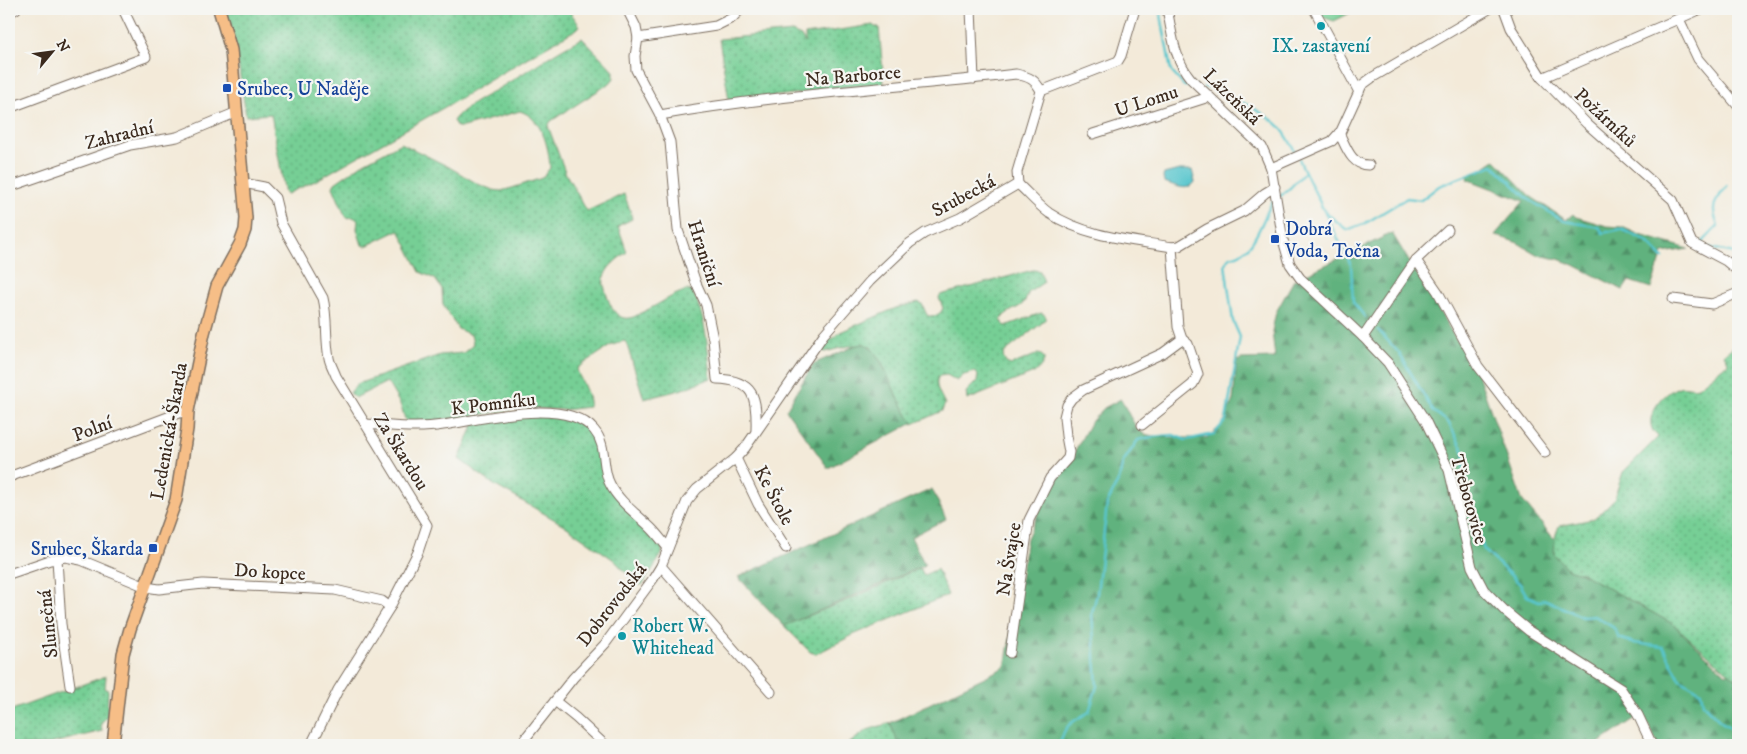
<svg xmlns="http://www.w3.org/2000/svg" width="1747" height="754" font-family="'IM FELL DW Pica',serif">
<defs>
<pattern id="grass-dots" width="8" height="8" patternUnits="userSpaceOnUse" patternTransform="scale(1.25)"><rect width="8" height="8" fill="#76cf95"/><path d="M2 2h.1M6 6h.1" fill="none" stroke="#62a879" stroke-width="1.8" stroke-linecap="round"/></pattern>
<pattern id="forest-firs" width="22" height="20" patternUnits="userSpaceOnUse" patternTransform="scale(1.25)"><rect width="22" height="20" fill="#60b27e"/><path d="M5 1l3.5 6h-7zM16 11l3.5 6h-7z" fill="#509167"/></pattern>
</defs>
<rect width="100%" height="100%" fill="#f6f6f2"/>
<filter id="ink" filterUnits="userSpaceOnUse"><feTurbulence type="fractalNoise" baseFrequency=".02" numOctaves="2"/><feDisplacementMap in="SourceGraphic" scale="10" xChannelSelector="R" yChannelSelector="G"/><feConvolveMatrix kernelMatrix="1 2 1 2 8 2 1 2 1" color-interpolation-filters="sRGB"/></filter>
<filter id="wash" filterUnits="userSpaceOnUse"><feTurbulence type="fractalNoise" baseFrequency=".0096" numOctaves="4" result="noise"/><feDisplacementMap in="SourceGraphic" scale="20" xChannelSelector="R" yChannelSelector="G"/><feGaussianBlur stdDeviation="1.12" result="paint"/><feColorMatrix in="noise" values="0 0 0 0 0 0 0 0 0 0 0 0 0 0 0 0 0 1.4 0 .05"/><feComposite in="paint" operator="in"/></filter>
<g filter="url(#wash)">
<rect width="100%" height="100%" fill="#f3ead9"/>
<g fill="url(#grass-dots)" stroke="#587c5a">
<path d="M 226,9 L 568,9 L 580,26 L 577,29 L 530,56 L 459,99 L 315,181 L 287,194 L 285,194 L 271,114 L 246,116 L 236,49 Z"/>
<path d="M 873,25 L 875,27 L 879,27 L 884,84 L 820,89 L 811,92 L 729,101 L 719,39 L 792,32 L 801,36 L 805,43 L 805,35 Z"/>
<path d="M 582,38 L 614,71 L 614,78 L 610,83 L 551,121 L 548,126 L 566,174 L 587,211 L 624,194 L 630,210 L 632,219 L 618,226 L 627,252 C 615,261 599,272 605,289 C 608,300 614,321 630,318 C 636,317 641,312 647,310 C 661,303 673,294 688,290 L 693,292 C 706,319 708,349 711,378 L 680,390 L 644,399 L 626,342 L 624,341 L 610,346 L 579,367 L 577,370 C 581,381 591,396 589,407 L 564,410 L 528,408 L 507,410 L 449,420 L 408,423 L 406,422 L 400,404 L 387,382 L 355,398 L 350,393 L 357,384 L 440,355 L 463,353 L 472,346 L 473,343 L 471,335 L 458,329 L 443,305 L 442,289 L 435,279 L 420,272 L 399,230 L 366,246 L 362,245 L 357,229 L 358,220 L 353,217 L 347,218 L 344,213 L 333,187 L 335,183 L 362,164 L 401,143 L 449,167 L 478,184 L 493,190 L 501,191 L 512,188 L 542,178 L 550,168 C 549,147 542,118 520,111 L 463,127 L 457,127 L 453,121 C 462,107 492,93 506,84 C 532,68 556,51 582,38 Z"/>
<path d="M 1033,270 L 1040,271 L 1044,282 L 1028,293 C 1025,311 1008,307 1001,320 L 1005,326 L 1041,313 L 1045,315 L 1046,318 L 1042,323 L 1005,352 L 1003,357 L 1006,363 L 1011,365 L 1038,354 C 1051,357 1040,368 1034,373 L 967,400 L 966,392 L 977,381 L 978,375 L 975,372 L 964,375 L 957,381 L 947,375 L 939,376 C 933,385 941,395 945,404 L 942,411 L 913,424 L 897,396 L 883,366 L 871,347 L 864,344 L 849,346 L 825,352 L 820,351 L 827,340 L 834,338 L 840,332 L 896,308 L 918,302 L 922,304 L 927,315 C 933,318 937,315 941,312 L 943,308 L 939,298 L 940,295 Z"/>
<path d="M 1738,343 L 1738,681 L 1673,624 L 1581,573 L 1567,569 L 1554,554 C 1553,544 1555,535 1559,526 L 1593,519 L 1600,513 L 1614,499 L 1623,472 L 1658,437 C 1657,435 1654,433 1653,431 C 1644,415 1664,392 1679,387 C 1685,385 1691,389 1698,387 L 1724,366 L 1727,366 L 1728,361 L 1724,354 Z"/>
<path d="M 550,415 L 570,420 L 581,425 L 591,434 L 597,445 L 604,478 L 662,545 L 662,554 L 643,584 L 641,585 L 637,584 L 614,560 L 564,525 L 494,485 L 459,459 L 474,424 L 506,417 Z"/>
<path d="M 920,568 L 924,575 L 937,569 L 948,595 L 853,635 L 816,654 L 810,652 L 784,626 L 857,596 Z"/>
<path d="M 106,676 L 105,689 L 108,690 L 107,717 L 101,723 L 102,731 L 45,745 L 9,745 L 9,711 Z"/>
<path d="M 890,723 L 899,745 L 847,745 L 867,730 Z"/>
</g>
<g fill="url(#forest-firs)" stroke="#4e6e4e">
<path d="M 1495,160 L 1530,196 L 1566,220 L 1573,214 L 1576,217 L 1607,226 L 1622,227 L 1640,235 L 1689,249 L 1663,253 L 1651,288 L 1629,281 L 1623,290 L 1574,265 L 1558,259 L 1538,255 L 1518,243 L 1495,235 L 1524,201 L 1467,179 L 1469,174 L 1476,173 Z"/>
<path d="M 1392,233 L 1479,377 L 1522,500 L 1555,540 L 1554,554 L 1567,569 L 1581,573 L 1673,624 L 1726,674 L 1728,673 L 1738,681 L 1738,745 L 1658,745 L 1643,713 L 1596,745 L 899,745 L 890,723 L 1005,667 L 1027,538 L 1056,475 L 1070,460 L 1090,423 L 1104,408 L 1121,399 C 1127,410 1132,423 1141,432 C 1149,439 1194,438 1207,438 L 1223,424 L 1233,400 L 1237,361 L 1241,359 L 1275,358 L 1272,331 L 1276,312 L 1294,280 Z"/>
<path d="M 864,344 C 878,347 890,383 897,396 C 902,405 907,414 913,423 L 828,468 L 786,410 L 813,364 L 857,345 Z"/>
<path d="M 932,489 L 946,519 L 911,537 L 925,565 L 784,626 L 738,577 Z"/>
</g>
<path fill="#76cf95" stroke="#587c5a" d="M 1318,9 L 1358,9 L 1334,21 L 1322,17 Z"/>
<path fill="#59c6cd" stroke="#4a7876" d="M 1179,170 L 1192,170 L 1195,182 C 1187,193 1175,185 1164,182 L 1163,177 L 1164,174 Z"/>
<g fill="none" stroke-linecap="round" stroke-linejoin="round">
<g stroke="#59c6cd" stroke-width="2.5">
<path d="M 1160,9 L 1171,71 L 1184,86 L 1196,86"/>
<path d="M 1204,87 L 1212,87 C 1229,96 1269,114 1280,127 C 1287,135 1292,145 1296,154"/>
<path d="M 1305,172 L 1324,211 L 1347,230 L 1364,224 L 1407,198 L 1421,200 L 1439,186 L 1493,165 L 1528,199 L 1564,221 L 1599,227 L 1603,233 L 1621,229 L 1646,241 L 1663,258"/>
<path d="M 1278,198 L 1290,188 L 1305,172 L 1299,159"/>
<path d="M 1325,213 L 1351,265 L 1353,302 L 1365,317"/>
<path d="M 1701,244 L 1718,226 C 1710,206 1714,203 1727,186"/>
<path d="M 1707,247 L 1734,253 L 1738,256"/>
<path d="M 1378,330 L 1399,353 L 1433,411 L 1448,422 L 1464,452 L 1465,492 L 1484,550 L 1520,584 L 1527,596 L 1539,601 L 1546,600 L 1583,617 L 1595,616 L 1614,628 L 1619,638 L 1634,643 L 1663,647 L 1680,679 L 1701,692 L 1703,704 L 1720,721 L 1738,733"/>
<path d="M 1060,745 C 1064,724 1072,722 1089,712 L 1097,686 L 1092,613 L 1097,594 L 1107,504 L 1119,479 L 1123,462 L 1138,440 L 1151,437 L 1173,435 L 1186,440 L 1214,434 L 1226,420 L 1240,337 L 1233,321 L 1225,264 L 1230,257 C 1256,253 1261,220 1273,201"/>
</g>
</g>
</g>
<g filter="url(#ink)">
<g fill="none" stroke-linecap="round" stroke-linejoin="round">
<defs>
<g id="minor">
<path d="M 627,9 L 636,27 L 638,38 L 635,56 L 636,70 L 660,115 L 670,142 L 678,230 L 696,283 L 706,305 L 713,339 L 717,379 C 755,380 757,398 756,430"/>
<path d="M 971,9 L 974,79"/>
<path d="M 1167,9 C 1173,36 1173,57 1191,79 L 1262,147 L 1271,168 L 1283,240 L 1290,264 L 1300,278 L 1363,337 L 1388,363 L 1425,420 L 1449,470 L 1472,567 L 1484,590 L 1506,612 L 1529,631 L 1621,689 L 1638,715 L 1652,745"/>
<path d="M 1314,9 L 1359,92"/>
<path d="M 1504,9 L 1511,28 L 1542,78 L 1587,124 L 1673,200 L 1692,243 L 1726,261 L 1738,271"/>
<path d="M 9,13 L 16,9"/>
<path d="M 1679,19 L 1698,59 L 1738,106"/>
<path d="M 638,38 L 716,26 L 732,18 L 741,9"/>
<path d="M 1542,78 L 1701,9"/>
<path d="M 1041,91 L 1118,61 L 1121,56 L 1135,9"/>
<path d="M 9,108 L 146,57 L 123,9"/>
<path d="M 660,115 C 778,94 898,88 1016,74 C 1029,77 1035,79 1041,91 L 1017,172 L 1018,184"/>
<path d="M 1339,133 C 1346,146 1351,166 1369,165"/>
<path d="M 1093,134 L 1209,97"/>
<path d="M 1271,168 L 1332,141 L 1341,131 L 1362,85 L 1373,77 L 1489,9"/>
<path d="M 243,183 L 264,187 L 275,198 L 281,223 L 323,298 C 328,318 325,338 329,358 C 330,364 334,370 336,376 L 427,525 L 418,552 L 390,607 L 338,690 L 311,745"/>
<path d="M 1018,184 C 1028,193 1038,205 1049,213 C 1085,237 1131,240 1172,247 L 1179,246 L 1207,229 L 1244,211 L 1265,193 L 1275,187"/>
<path d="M 9,187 L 130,145 L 177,137 L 237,112"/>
<path d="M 1416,260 L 1438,292 L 1478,366 L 1545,453"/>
<path d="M 1673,299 L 1712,304 L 1738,293"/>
<path d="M 1363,337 L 1416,260 L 1448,230"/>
<path d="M 366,424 C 391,426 418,429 443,425 C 480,420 565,396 594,430 C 608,446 601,468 610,484 C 619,502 637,514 651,528 C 657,534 663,542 668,548"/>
<path d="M 1142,425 L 1193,384 L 1198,374 L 1188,344 L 1182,339 L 1178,327 L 1172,247"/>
<path d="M 736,458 L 758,504 L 786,548"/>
<path d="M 9,477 L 176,414 L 188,411"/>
<path d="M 57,559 L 61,624 L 70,686"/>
<path d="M 661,566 L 771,692"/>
<path d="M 9,574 L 50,560 L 65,557 L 81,560 L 146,587 L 159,589 L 203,584 L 335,590 L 382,601 L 390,607"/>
<path d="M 1010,653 L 1029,520 L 1050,478 L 1068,458 L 1069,452 L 1066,436 L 1064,417 L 1067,405 L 1072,398 L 1083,390 L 1163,353 L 1182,339"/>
<path d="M 555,701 L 576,718 L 605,745"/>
<path d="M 520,745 L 573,678 L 605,644 L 653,579 L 661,566 L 687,501 L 697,489 L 736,458 L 745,448 L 824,334 L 870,281 L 910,243 L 925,233 L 960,218 L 1018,184"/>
</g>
<path id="major" d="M 113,745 L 123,654 L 130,629 L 176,500 L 187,429 L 188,411 L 204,333 L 217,286 L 240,244 L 245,230 L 246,218 L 231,50 L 219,9"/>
</defs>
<use href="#minor" stroke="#7b6d5f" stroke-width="11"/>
<use href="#major" stroke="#7b6d5f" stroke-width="14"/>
<use href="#minor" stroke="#fff" stroke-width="9"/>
<use href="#major" stroke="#f6be87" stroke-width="11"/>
</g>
</g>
<g fill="#0f9aa8" stroke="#f6f6f2" stroke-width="2">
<circle cx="1321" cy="26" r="5"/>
<circle cx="622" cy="636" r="5"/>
</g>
<g fill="#1a4fb4" stroke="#f6f6f2" stroke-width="2">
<rect x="222" y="83" width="10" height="10" rx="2.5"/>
<rect x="1270" y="234" width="10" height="10" rx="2.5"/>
<rect x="148" y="543" width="10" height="10" rx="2.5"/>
</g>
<g text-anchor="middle" stroke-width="4.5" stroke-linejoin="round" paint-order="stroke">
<g font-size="19" fill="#0d838f" stroke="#f6f6f2">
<text x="1321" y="52">IX. zastavení</text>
<text x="632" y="632" text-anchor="start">Robert W.<tspan x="632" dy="22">Whitehead</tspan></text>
</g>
<g font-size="19" fill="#3b2a1e" stroke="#f6f6f2">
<text transform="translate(853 75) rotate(-5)" y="7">Na Barborce</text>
<text transform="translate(1233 96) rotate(44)" y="7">Lázeňská</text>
<text transform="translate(1146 100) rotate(-18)" y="7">U Lomu</text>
<text transform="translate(1606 117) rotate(43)" y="7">Požárníků</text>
<text transform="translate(119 134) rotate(-14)" y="7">Zahradní</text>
<text transform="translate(963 195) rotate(-28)" y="7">Srubecká</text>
<text transform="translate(705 253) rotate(72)" y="7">Hraniční</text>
<text transform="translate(493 403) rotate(-7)" y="7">K Pomníku</text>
<text transform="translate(92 428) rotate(-21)" y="7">Polní</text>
<text transform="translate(168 431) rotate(-80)" y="7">Ledenická-Škarda</text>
<text transform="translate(402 451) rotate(58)" y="7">Za Škardou</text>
<text transform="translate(775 495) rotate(62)" y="7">Ke Štole</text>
<text transform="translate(1470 499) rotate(74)" y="7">Třebotovice</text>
<text transform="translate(1008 559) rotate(-81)" y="7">Na Švajce</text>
<text transform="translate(270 571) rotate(3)" y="7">Do kopce</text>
<text transform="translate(611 604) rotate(-52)" y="7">Dobrovodská</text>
<text transform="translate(47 624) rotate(-96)" y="7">Slunečná</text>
</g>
<g font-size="19" fill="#164399" stroke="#f6f6f2" text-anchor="start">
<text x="237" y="95">Srubec, U Naděje</text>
<text x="1285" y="235">Dobrá<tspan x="1285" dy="22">Voda, Točna</tspan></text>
<text x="143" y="555" text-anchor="end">Srubec, Škarda</text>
</g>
</g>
<rect width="1747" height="754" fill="none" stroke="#f6f6f2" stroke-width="30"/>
<g transform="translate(52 52) rotate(61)" stroke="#f6f6f2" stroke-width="4" paint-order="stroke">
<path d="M0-4L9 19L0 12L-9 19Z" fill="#3b2a1e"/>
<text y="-8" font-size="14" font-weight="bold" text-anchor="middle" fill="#3b2a1e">N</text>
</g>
</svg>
